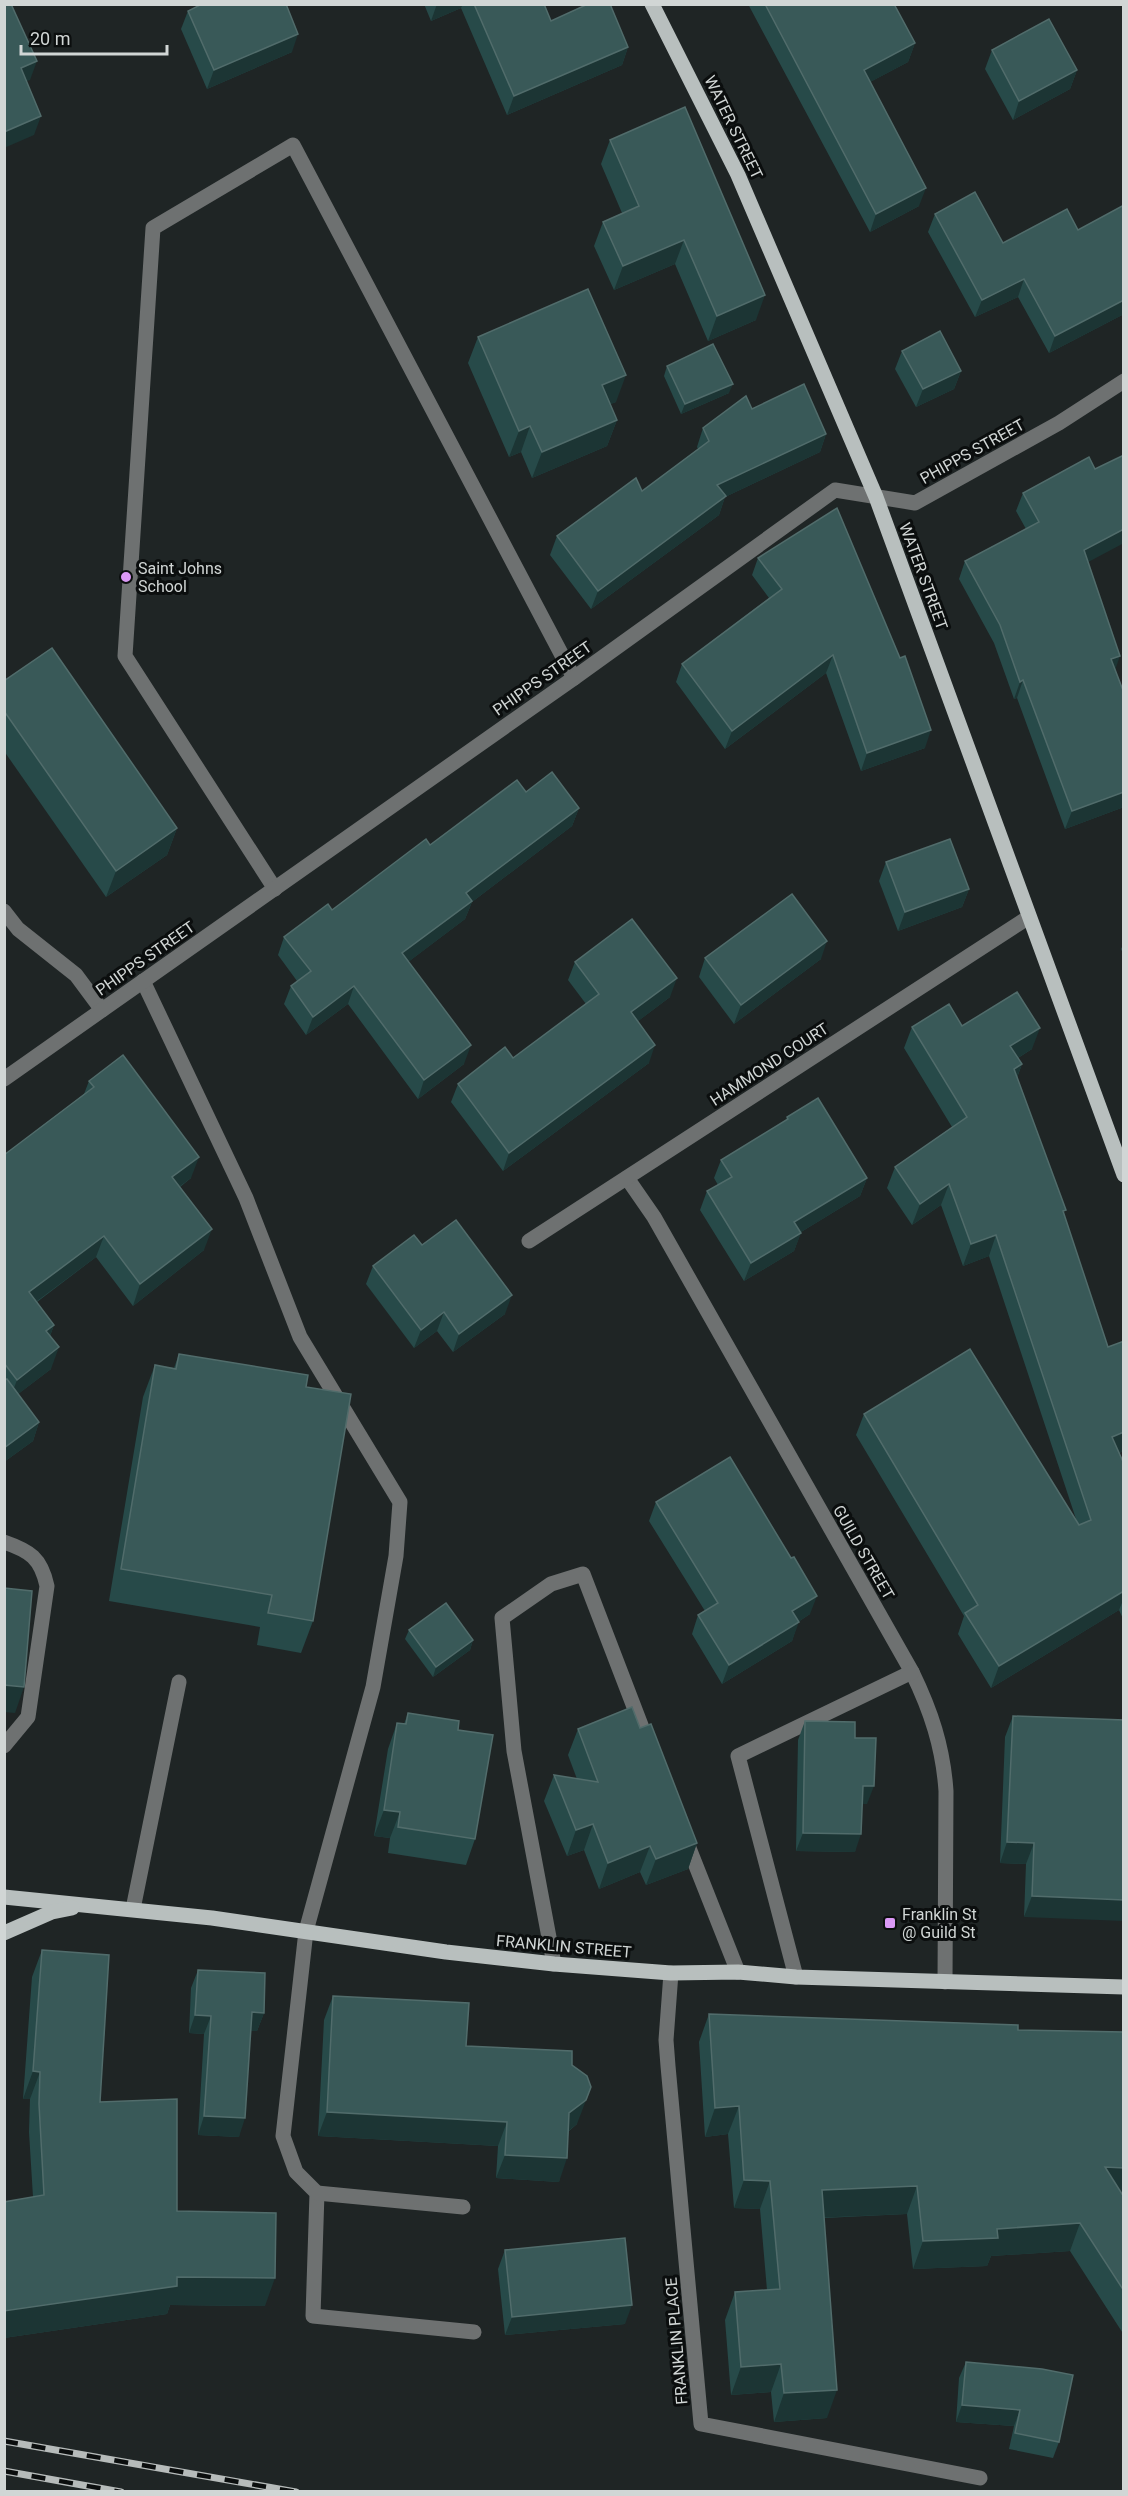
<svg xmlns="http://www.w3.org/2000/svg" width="1128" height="2496" font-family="Roboto,sans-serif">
<rect width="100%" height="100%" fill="#1f2525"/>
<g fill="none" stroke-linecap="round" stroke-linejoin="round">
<g stroke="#6e7171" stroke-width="15">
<path d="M 275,889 L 125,656 L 153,228 L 293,145 L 574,678"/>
<path d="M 4,911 L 18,929 L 76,975 L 102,1010"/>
<path d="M 143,981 L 246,1198 L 300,1337 L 400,1502 L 396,1556 L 373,1687 L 306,1931 L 283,2136 L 296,2172 L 317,2193 L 313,2316 L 474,2332"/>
<path d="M 4,1079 L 574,678 L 835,490 L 915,503 L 1059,423 L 1124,381"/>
<path d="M 627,1178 L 654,1217 L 912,1672 C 931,1711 943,1747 946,1791 L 945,1982"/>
<path d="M 529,1241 L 1029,917"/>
<path d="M 4,1542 C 30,1551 41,1558 47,1586 L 28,1717 L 4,1746"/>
<path d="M 685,1838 L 738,1972"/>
<path d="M 133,1909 L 179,1682"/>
<path d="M 554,1964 L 514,1751 L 502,1618 L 551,1584 L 583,1574 L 649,1746"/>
<path d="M 671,1973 L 666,2040 L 668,2066 L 701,2424 L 980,2478"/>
<path d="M 796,1977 L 738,1756 L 912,1672"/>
<path d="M 317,2193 L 463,2207"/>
</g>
<g stroke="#b8bfbe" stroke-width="15">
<path d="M 652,4 L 738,175 L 876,497 L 1124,1175"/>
<path d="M 4,1897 L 212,1918 L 446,1952 L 554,1964 L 671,1973 L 738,1972 L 796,1977 L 1124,1987"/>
<path d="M 4,1933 L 52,1912 L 72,1908"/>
</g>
<defs>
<g id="rail">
<path d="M 4,2441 L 296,2492"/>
<path d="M 4,2471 L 121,2492"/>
</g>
</defs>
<use href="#rail" stroke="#b6bbba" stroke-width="7"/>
<use href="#rail" stroke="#0b0e0e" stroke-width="4.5" stroke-dasharray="14" stroke-linecap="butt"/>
</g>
<g fill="#274a49">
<path d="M 424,4 L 544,4 L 551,21 L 628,47 L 622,65 L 507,115 L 461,8 L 431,21 Z"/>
<path d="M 748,4 L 894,4 L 915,43 L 908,62 L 870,82 L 919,206 L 870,232 Z"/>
<path d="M 188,11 L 292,52 L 207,89 L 181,29 Z"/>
<path d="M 992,50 L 1077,70 L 1070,89 L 1013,120 L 985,69 Z"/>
<path d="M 610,140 L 756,320 L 708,341 L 675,264 L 614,290 L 594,246 L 603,222 L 622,213 L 601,164 Z"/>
<path d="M 1124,205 L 1124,314 L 1049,353 L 1018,297 L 975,317 L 928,232 L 935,214 L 1003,243 L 1078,230 Z"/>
<path d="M 478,337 L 616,402 L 610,404 L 617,420 L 607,446 L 532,478 L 521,452 L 509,457 L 468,363 Z"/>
<path d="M 902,351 L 961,371 L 954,389 L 916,407 L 895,369 Z"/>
<path d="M 667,366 L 729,393 L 681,414 L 664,376 Z"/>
<path d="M 752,409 L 826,434 L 820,452 L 725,497 L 719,515 L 591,609 L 550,555 L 557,536 L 642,491 L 698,449 L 697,447 L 703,428 Z"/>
<path d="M 1023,493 L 1088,562 L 1115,670 L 1124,693 L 1124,807 L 1065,829 L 1017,698 L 1014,699 L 994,643 L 959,579 L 965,561 L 1026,529 L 1016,511 Z"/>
<path d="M 758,558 L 925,748 L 861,771 L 826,673 L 725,749 L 676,682 L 682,664 L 769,598 L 752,575 Z"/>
<path d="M 4,681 L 177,828 L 167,855 L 106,897 L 4,751 Z"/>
<path d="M 526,792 L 579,808 L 572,826 L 472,902 L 465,919 L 408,962 L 464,1064 L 418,1099 L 348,1004 L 306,1035 L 284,1004 L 291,986 L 297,981 L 278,955 L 284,937 L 332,910 L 430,845 Z"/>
<path d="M 886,862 L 969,889 L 962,907 L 898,931 L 879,881 Z"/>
<path d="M 1124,943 L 1124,956 L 1121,949 Z"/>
<path d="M 705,958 L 821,959 L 734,1024 L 699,977 Z"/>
<path d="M 575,962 L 670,997 L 638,1021 L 649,1063 L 503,1171 L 451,1102 L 458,1084 L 513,1058 L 586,1004 L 568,980 Z"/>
<path d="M 962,1026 L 1032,1049 L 1018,1058 L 1022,1064 L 1017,1078 L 1064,1215 L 1124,1451 L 1119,1453 L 1124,1464 L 1124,1621 L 1119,1610 L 991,1688 L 958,1634 L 964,1616 L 856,1435 L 864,1414 L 1077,1522 L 989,1256 L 963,1266 L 941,1205 L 912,1225 L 887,1188 L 895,1167 L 952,1127 L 904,1048 L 912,1027 Z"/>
<path d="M 89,1081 L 191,1178 L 180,1187 L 204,1250 L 133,1306 L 96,1257 L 37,1302 L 54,1325 L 50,1336 L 51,1369 L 18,1394 L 39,1422 L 33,1441 L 4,1462 L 4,1155 L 84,1094 Z"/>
<path d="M 787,1117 L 867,1178 L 860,1196 L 801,1232 L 794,1251 L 744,1281 L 700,1210 L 707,1191 L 718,1185 L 714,1178 L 721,1160 L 786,1121 Z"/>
<path d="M 422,1245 L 505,1314 L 453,1352 L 437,1331 L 414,1348 L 366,1284 L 373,1266 Z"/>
<path d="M 179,1354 L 306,1387 L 313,1621 L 301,1653 L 257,1645 L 260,1627 L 109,1601 L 143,1397 L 155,1365 L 174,1368 Z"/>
<path d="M 656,1502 L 810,1614 L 798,1622 L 792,1641 L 722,1684 L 692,1634 L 698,1615 L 705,1611 L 649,1521 Z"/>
<path d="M 409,1630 L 473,1640 L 470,1650 L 433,1677 L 405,1639 Z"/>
<path d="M 408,1713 L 458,1730 L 475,1839 L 466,1865 L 388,1853 L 390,1838 L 374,1836 L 388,1749 L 397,1723 L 404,1724 Z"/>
<path d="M 1013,1716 L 1124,1720 L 1024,1917 L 1026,1864 L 1000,1863 L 1005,1737 Z"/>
<path d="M 805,1721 L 855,1738 L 867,1804 L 862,1804 L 855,1852 L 796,1851 L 798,1740 Z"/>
<path d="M 640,1728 L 697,1843 L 688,1869 L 646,1885 L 640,1872 L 599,1889 L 584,1850 L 567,1856 L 544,1801 L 554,1775 L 577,1779 L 568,1755 L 578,1729 Z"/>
<path d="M 42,1950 L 100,2102 L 177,2211 L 265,2306 L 170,2305 L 167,2314 L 4,2338 L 4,2202 L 33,2197 L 29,2132 L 30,2099 L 23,2099 L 32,1977 Z"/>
<path d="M 198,1970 L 264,2013 L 257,2031 L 251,2031 L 239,2137 L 198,2135 L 204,2034 L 189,2033 L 191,1988 Z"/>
<path d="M 333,1996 L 466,2046 L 572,2065 L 577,2124 L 569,2131 L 559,2182 L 496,2178 L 498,2146 L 318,2136 L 324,2020 Z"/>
<path d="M 709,2014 L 1018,2030 L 1124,2197 L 1124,2335 L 1070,2251 L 991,2256 L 987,2266 L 913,2269 L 907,2214 L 824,2218 L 827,2418 L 774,2422 L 771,2392 L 731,2395 L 725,2320 L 735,2292 L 767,2290 L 760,2209 L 734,2208 L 728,2134 L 705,2137 L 699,2042 Z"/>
<path d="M 505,2250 L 625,2324 L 505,2335 L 498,2269 Z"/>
<path d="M 966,2362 L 1059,2442 L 1053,2458 L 1009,2449 L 1014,2426 L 956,2422 L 959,2378 Z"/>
</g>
<g fill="#1c3534">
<path d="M 437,4 L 463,4 L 461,8 L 431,21 Z"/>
<path d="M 298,34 L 292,52 L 207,89 L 214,70 Z"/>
<path d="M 915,43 L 908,62 L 857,89 L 864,70 Z"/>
<path d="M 628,47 L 622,65 L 507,115 L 514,96 Z"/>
<path d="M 37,61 L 30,80 L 14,86 L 21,68 Z"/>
<path d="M 1077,70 L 1070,89 L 1013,120 L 1019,101 Z"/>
<path d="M 41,116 L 34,135 L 4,148 L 4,132 Z"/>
<path d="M 926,188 L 919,206 L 870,232 L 876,214 Z"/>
<path d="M 684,240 L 675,264 L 614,290 L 623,266 Z"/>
<path d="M 1024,279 L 1018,297 L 975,317 L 982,300 Z"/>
<path d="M 765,295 L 756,320 L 708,341 L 717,316 Z"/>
<path d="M 1124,300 L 1124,314 L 1049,353 L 1055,336 Z"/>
<path d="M 961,371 L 954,389 L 916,407 L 923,389 Z"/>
<path d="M 626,375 L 616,402 L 592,412 L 602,385 Z"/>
<path d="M 733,384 L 729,393 L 681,414 L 685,404 Z"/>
<path d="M 617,420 L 607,446 L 532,478 L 542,452 Z"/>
<path d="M 530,426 L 521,452 L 509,457 L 519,431 Z"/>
<path d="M 826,434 L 820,452 L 725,497 L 719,515 L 591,609 L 598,591 L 717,485 Z"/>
<path d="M 1124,529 L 1124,543 L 1077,568 L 1084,550 Z"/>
<path d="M 833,655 L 826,673 L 725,749 L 732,731 Z"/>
<path d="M 1120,656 L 1114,673 L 1111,659 Z"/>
<path d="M 1023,680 L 1017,698 L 1014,699 L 1020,682 Z"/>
<path d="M 931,730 L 925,748 L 861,771 L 867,753 Z"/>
<path d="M 1124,792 L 1124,807 L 1065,829 L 1072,811 Z"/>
<path d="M 579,808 L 572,826 L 472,902 L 465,919 L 395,972 L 402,953 L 466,893 Z"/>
<path d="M 177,828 L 167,855 L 106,897 L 116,871 Z"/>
<path d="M 969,889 L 962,907 L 898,931 L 905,912 Z"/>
<path d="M 827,941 L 821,959 L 734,1024 L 741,1005 Z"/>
<path d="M 677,978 L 670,997 L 625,1031 L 631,1012 Z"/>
<path d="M 354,986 L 348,1004 L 306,1035 L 313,1017 Z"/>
<path d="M 1040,1028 L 1032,1049 L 1003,1067 L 1010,1046 Z"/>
<path d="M 471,1045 L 464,1064 L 418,1099 L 424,1080 Z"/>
<path d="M 655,1045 L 649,1063 L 503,1171 L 509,1153 Z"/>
<path d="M 1022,1064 L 1014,1085 L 1014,1069 Z"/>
<path d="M 199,1157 L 191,1178 L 164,1198 L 172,1177 Z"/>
<path d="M 867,1178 L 860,1196 L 788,1240 L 794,1222 Z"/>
<path d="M 949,1184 L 941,1205 L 912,1225 L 920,1204 Z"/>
<path d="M 212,1229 L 204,1250 L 133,1306 L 140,1284 Z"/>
<path d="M 801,1233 L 794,1251 L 744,1281 L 751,1263 Z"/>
<path d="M 996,1235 L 989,1256 L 963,1266 L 971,1244 Z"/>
<path d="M 104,1236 L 96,1257 L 21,1313 L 29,1292 Z"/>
<path d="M 512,1295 L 505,1314 L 453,1352 L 459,1334 Z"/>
<path d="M 444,1312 L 437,1331 L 414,1348 L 421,1330 Z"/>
<path d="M 54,1325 L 46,1346 L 46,1331 Z"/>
<path d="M 59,1347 L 51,1369 L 9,1401 L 17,1380 Z"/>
<path d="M 39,1422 L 33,1441 L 4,1462 L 4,1448 Z"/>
<path d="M 1124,1432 L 1124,1451 L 1104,1458 L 1112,1437 Z"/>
<path d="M 1124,1591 L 1124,1598 L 1119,1610 L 991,1688 L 999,1666 Z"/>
<path d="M 817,1596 L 810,1614 L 786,1630 L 792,1611 Z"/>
<path d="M 799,1622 L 792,1641 L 722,1684 L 729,1665 Z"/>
<path d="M 473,1640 L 470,1650 L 433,1677 L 436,1667 Z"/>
<path d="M 4,1685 L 24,1687 L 15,1713 L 4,1712 Z"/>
<path d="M 863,1786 L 874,1786 L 867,1804 L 856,1804 Z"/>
<path d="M 384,1810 L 400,1812 L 390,1838 L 374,1836 Z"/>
<path d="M 593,1824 L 584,1850 L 567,1856 L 576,1830 Z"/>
<path d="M 803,1833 L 861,1834 L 855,1852 L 796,1851 Z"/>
<path d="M 1007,1842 L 1034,1843 L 1026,1864 L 1000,1863 Z"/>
<path d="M 697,1843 L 688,1869 L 646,1885 L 656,1859 Z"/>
<path d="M 650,1846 L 640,1872 L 599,1889 L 608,1863 Z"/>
<path d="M 1032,1896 L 1124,1900 L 1124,1921 L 1024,1917 Z"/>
<path d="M 252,2012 L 264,2013 L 257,2031 L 245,2031 Z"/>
<path d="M 195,2015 L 211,2016 L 204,2034 L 189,2033 Z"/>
<path d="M 33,2071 L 40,2072 L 30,2099 L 23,2099 Z"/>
<path d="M 591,2087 L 577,2124 L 561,2137 L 569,2113 Z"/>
<path d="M 739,2106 L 728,2134 L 705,2137 L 715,2108 Z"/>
<path d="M 327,2112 L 507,2122 L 498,2146 L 318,2136 Z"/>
<path d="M 204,2116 L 245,2118 L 239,2137 L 198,2135 Z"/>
<path d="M 505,2155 L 567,2158 L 559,2182 L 496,2178 Z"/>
<path d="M 1105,2167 L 1124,2168 L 1124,2196 Z"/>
<path d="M 744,2180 L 770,2181 L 760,2209 L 734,2208 Z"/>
<path d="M 917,2186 L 907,2214 L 811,2218 L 822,2190 Z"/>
<path d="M 1080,2223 L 1070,2251 L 991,2256 L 987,2266 L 913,2269 L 923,2241 L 997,2229 Z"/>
<path d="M 177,2277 L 275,2278 L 265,2306 L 170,2305 L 167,2314 L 4,2338 L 4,2311 Z"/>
<path d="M 632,2305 L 625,2324 L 505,2335 L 512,2317 Z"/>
<path d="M 781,2364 L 771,2392 L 731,2395 L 741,2367 Z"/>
<path d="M 837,2390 L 827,2418 L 774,2422 L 784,2393 Z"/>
<path d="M 962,2405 L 1020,2410 L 1014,2426 L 956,2422 Z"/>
</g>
<g fill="#395958" stroke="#516c6b" stroke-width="1.5">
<path d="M 4,4 L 11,4 L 37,61 L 21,68 L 41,116 L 4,132 Z"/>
<path d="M 202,4 L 286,4 L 298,34 L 214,70 L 188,11 Z"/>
<path d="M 474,4 L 544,4 L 551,21 L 588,4 L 610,4 L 628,47 L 514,96 Z"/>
<path d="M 765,4 L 894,4 L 915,43 L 864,70 L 926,188 L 876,214 Z"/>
<path d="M 1049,19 L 1077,70 L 1019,101 L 992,50 Z"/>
<path d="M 685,107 L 765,295 L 717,316 L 684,240 L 623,266 L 603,222 L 639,206 L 610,140 Z"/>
<path d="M 975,192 L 1003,243 L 1067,209 L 1078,230 L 1124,205 L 1124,300 L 1055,336 L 1024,279 L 982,300 L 935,214 Z"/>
<path d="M 588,289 L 626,375 L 602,385 L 617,420 L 542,452 L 530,426 L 519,431 L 478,337 Z"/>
<path d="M 940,331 L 961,371 L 923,389 L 902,351 Z"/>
<path d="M 713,344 L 733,384 L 685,404 L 667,366 Z"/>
<path d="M 804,384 L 826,434 L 717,485 L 726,496 L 598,591 L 557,536 L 636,478 L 642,491 L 709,441 L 703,428 L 746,396 L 752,409 Z"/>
<path d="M 1124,455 L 1124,529 L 1084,550 L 1120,656 L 1111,659 L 1124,693 L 1124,792 L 1072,811 L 1023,680 L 1020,682 L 1000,625 L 965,561 L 1039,522 L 1023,493 L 1089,457 L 1095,469 Z"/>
<path d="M 837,508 L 900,658 L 905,656 L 931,730 L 867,753 L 833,655 L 732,731 L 682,664 L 782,589 L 758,558 Z"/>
<path d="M 52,648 L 177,828 L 116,871 L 4,711 L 4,681 Z"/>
<path d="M 552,772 L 579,808 L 466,893 L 472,901 L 402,953 L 471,1045 L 424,1080 L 354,986 L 313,1017 L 291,986 L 311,971 L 284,937 L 328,904 L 332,910 L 426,839 L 430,845 L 517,780 L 526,792 Z"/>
<path d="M 950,839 L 969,889 L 905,912 L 886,862 Z"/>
<path d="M 792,894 L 827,941 L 741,1005 L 705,958 Z"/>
<path d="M 632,919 L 677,978 L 631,1012 L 655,1045 L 509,1153 L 458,1084 L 505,1047 L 513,1058 L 599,994 L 575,962 Z"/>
<path d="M 1017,992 L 1040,1028 L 1010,1046 L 1022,1064 L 1014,1069 L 1066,1210 L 1063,1211 L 1108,1347 L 1124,1341 L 1124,1432 L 1112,1437 L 1124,1464 L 1124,1591 L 999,1666 L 965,1613 L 978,1605 L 864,1414 L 970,1349 L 1079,1525 L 1091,1520 L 996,1235 L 971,1244 L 949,1184 L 920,1204 L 895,1167 L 967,1117 L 912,1027 L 949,1004 L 962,1026 Z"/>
<path d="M 123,1055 L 199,1157 L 172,1177 L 212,1229 L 140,1284 L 104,1236 L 29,1292 L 54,1325 L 46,1331 L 59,1347 L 17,1380 L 4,1363 L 4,1155 L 94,1087 L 89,1081 Z"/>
<path d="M 818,1098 L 867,1178 L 794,1222 L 801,1233 L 751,1263 L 707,1191 L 732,1177 L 721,1160 L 788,1119 L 787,1117 Z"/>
<path d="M 456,1220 L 512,1295 L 459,1334 L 444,1312 L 421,1330 L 373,1266 L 414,1235 L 422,1245 Z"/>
<path d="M 179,1354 L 308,1375 L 306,1387 L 351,1394 L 313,1621 L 268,1613 L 272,1595 L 121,1569 L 155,1365 L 176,1369 Z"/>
<path d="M 7,1379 L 39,1422 L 4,1448 L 4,1380 Z"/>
<path d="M 730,1457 L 791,1558 L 794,1557 L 817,1596 L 792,1611 L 799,1622 L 729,1665 L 698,1615 L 718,1603 L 656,1502 Z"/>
<path d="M 4,1588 L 32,1591 L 24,1687 L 4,1685 Z"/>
<path d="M 446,1603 L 473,1640 L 436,1667 L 409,1630 Z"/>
<path d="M 632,1707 L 640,1728 L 651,1724 L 697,1843 L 656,1859 L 650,1846 L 608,1863 L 593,1824 L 576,1830 L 554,1775 L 598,1782 L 578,1729 Z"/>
<path d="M 408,1713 L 459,1721 L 458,1730 L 493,1735 L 475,1839 L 398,1827 L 400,1812 L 384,1810 L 397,1723 L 406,1724 Z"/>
<path d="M 1013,1716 L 1124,1720 L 1124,1900 L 1032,1896 L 1034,1843 L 1007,1842 Z"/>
<path d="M 805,1721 L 855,1722 L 855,1738 L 876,1738 L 874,1786 L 863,1786 L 861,1834 L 803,1833 Z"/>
<path d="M 42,1950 L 109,1955 L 100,2102 L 177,2099 L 177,2211 L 276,2213 L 275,2278 L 177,2277 L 177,2286 L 4,2311 L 4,2202 L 44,2195 L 39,2104 L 40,2072 L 33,2071 Z"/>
<path d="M 198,1970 L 265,1973 L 264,2013 L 252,2012 L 245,2118 L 204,2116 L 211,2016 L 195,2015 Z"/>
<path d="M 333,1996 L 469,2003 L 466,2046 L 572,2051 L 572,2065 L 587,2076 L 591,2087 L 586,2100 L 569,2113 L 567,2158 L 505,2155 L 507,2122 L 327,2112 Z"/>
<path d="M 709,2014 L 1018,2025 L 1018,2030 L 1124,2032 L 1124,2168 L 1105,2167 L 1124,2197 L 1124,2291 L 1080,2223 L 997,2229 L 998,2238 L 923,2241 L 917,2186 L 822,2190 L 837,2390 L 784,2393 L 781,2364 L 741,2367 L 735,2292 L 780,2289 L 770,2181 L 744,2180 L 739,2106 L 715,2108 Z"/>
<path d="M 625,2238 L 632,2305 L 512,2317 L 505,2250 Z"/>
<path d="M 966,2362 L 1042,2369 L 1073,2375 L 1059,2442 L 1015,2433 L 1020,2410 L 962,2405 Z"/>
</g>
<g fill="#db99f6" stroke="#0b0e0e" stroke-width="2">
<circle cx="126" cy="577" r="6"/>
<rect x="884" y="1917" width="12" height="12" rx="3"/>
</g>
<g text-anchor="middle" stroke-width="6" stroke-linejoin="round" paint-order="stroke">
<g font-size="16" fill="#d1d6d5" stroke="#0b0e0e">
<text transform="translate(734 127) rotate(64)" y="6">WATER STREET</text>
<text transform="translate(972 451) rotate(-29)" y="6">PHIPPS STREET</text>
<text transform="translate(924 576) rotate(70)" y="6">WATER STREET</text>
<text transform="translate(542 678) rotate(-35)" y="6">PHIPPS STREET</text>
<text transform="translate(145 958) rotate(-35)" y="6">PHIPPS STREET</text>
<text transform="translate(769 1064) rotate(-33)" y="6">HAMMOND COURT</text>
<text transform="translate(864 1552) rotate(60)" y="6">GUILD STREET</text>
<text transform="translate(564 1946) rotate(5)" y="6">FRANKLIN STREET</text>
<text transform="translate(676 2341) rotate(-95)" y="6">FRANKLIN PLACE</text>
</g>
<g font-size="16" fill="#d1d6d5" stroke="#0b0e0e" text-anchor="start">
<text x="138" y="574">Saint Johns<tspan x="138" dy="18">School</tspan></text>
<text x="902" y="1920">Franklin St<tspan x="902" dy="18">@ Guild St</tspan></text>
</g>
</g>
<rect width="1128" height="2496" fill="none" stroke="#d1d6d5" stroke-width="12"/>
<path d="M21 45v9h146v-9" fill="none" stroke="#d1d6d5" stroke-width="3"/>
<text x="30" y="45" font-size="18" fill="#d1d6d5" stroke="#0b0e0e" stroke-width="4.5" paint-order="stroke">20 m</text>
</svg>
